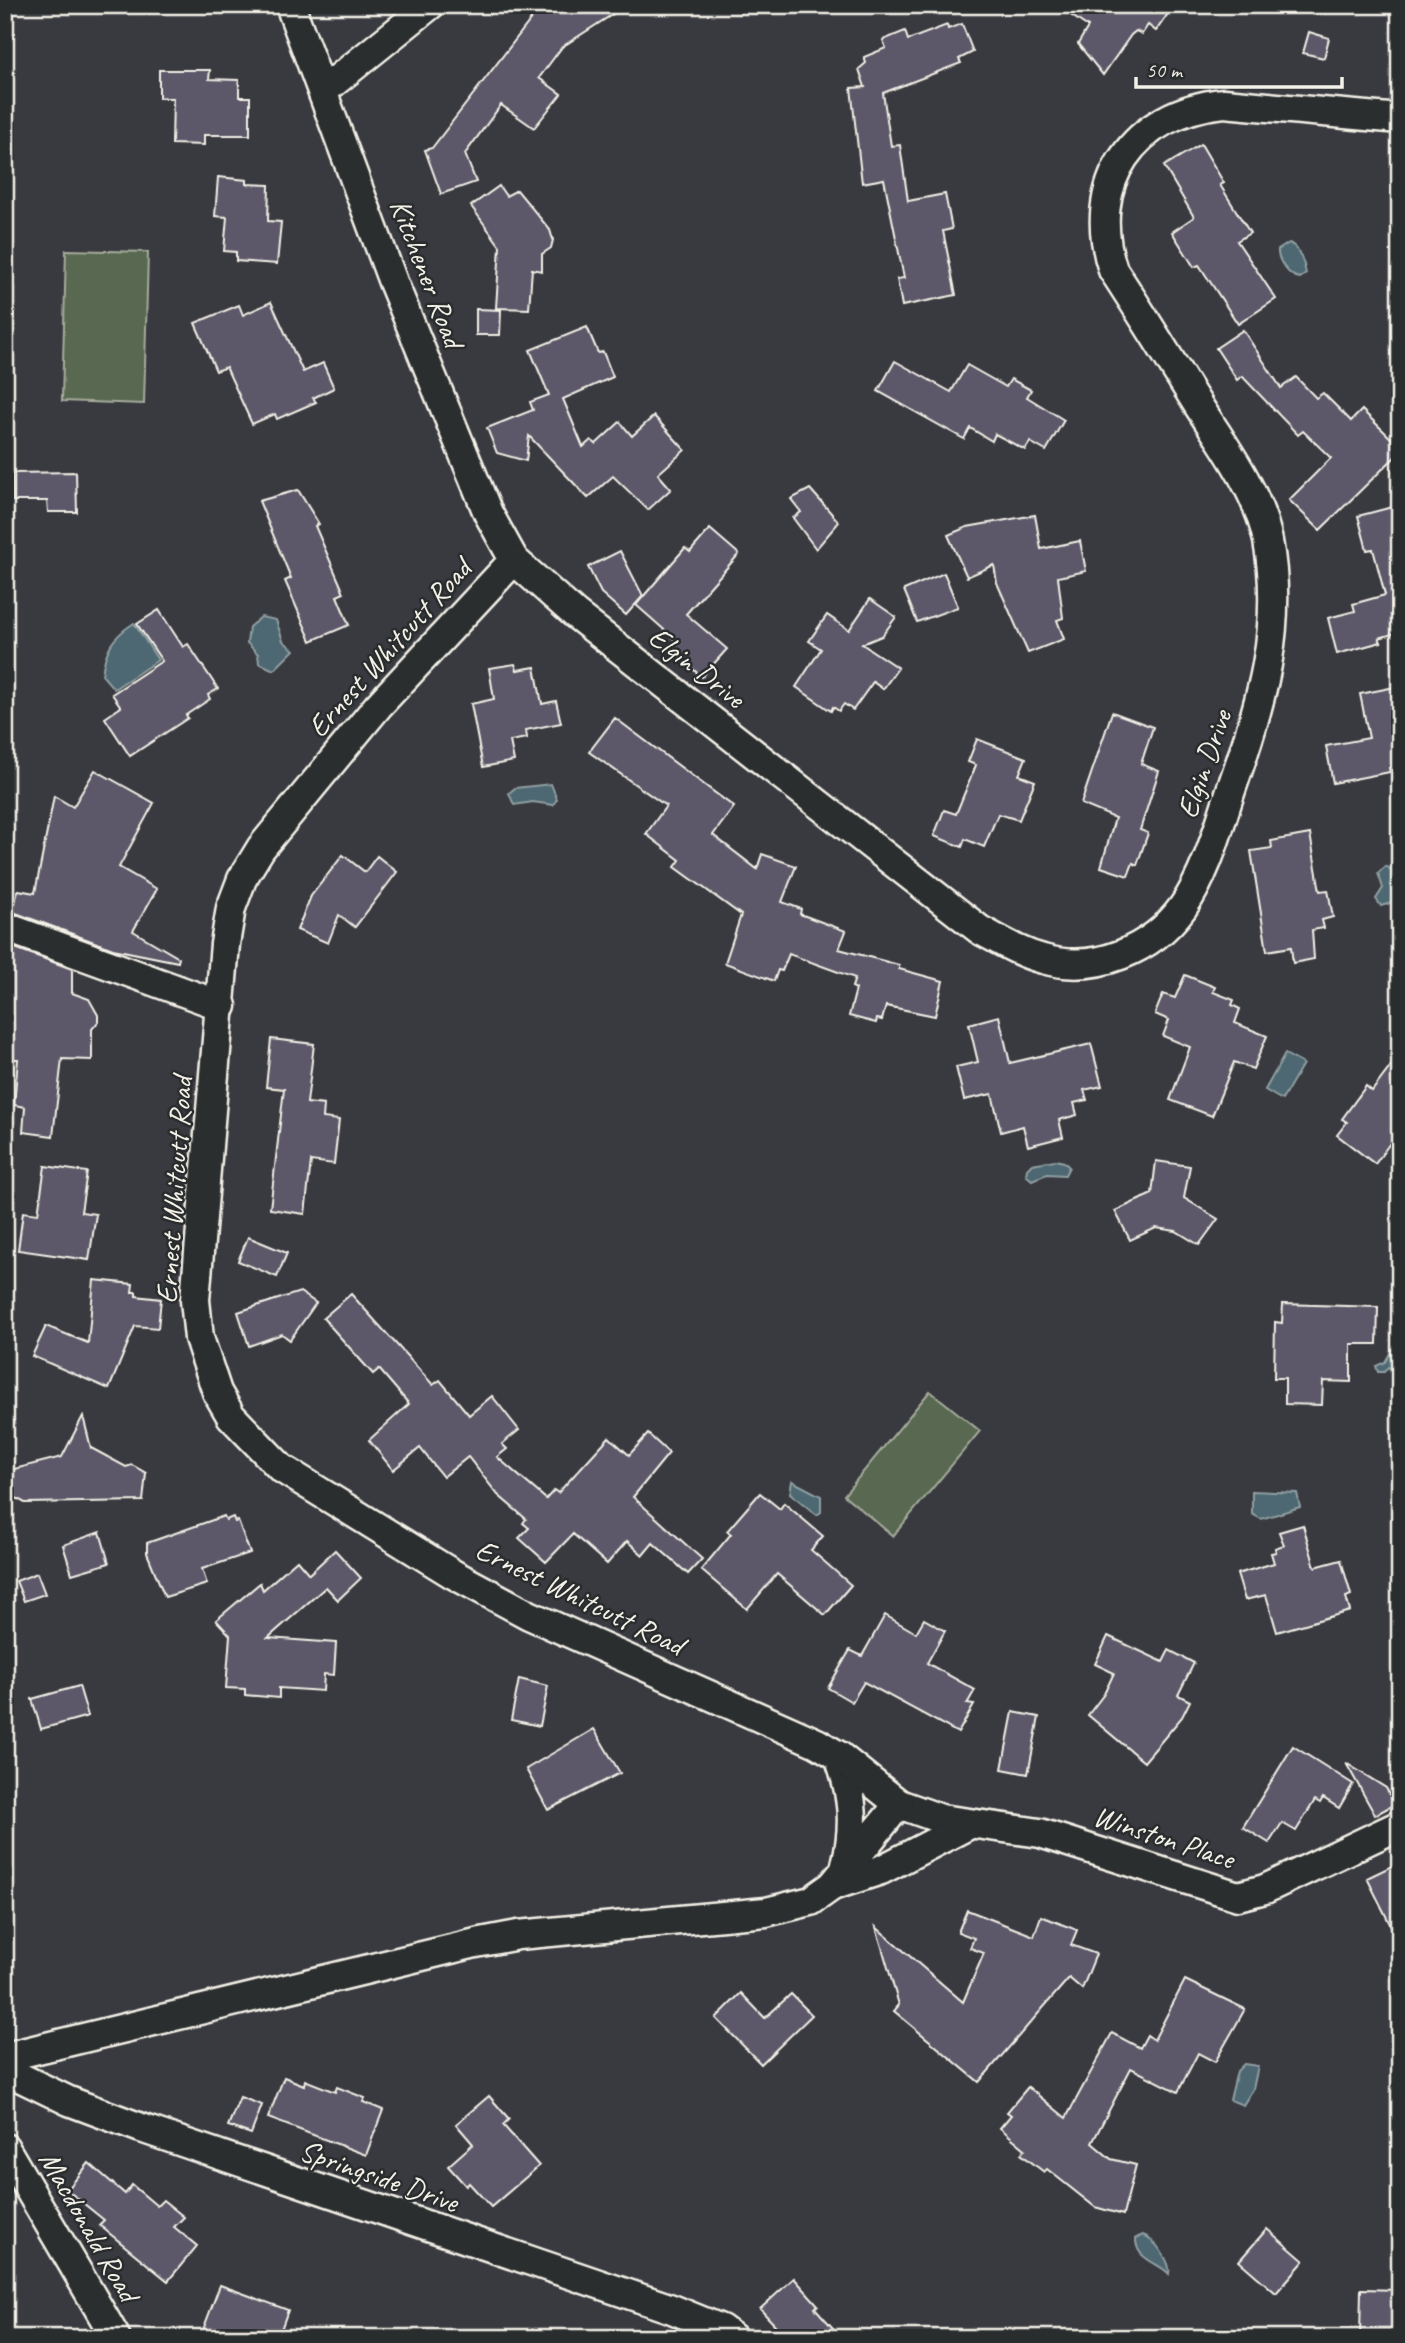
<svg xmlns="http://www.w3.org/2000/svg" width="1405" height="2343" font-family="Caveat,sans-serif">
<rect width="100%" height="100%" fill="#393a40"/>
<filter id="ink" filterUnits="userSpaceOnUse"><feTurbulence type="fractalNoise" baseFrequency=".0143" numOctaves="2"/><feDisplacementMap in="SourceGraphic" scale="14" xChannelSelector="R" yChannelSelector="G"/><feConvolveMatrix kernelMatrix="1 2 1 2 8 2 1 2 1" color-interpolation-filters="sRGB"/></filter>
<g filter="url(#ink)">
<g fill="#596851" stroke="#a6ac9c" stroke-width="2">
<path d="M 66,250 L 148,252 L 144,404 L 62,401 Z"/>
<path d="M 930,1391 L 980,1431 L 893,1536 L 844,1495 Z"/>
</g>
<g fill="#4d6872" stroke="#909fa1" stroke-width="2">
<path d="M 1289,243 C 1299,247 1304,263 1306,274 L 1300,278 C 1289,277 1277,260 1278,250 Z"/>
<path d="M 261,617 L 276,620 L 283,641 L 294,650 L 274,670 L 259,663 L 258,654 L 247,643 L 249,627 Z"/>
<path d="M 134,623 L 158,660 L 114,689 L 102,675 C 105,650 112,637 134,623 Z"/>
<path d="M 551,784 L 557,799 L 553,805 L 533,802 L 514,805 L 509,793 L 515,788 Z"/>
<path d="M 1386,866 L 1395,873 L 1398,896 L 1394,902 L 1381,906 L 1376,899 L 1383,888 L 1378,873 Z"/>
<path d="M 1285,1054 L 1303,1064 L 1282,1100 L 1265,1090 Z"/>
<path d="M 1055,1160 L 1064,1162 L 1069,1167 L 1065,1175 L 1047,1174 L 1032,1180 L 1026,1175 L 1027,1169 L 1032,1164 Z"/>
<path d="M 1400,1336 L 1400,1373 L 1388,1367 L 1384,1372 L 1378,1372 L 1376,1366 L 1385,1362 Z"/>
<path d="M 792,1481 L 821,1496 L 821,1512 L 817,1515 L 790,1493 Z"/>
<path d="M 1252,1491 L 1297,1493 L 1300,1507 L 1261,1519 L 1252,1514 Z"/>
<path d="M 1244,2064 L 1258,2066 L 1253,2089 L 1243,2105 L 1230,2100 L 1237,2071 Z"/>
<path d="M 1143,2235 C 1154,2238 1172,2263 1169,2274 C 1158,2262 1135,2260 1136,2238 Z"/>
</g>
<g fill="#5c5869" stroke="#f4f1e8" stroke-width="2">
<path d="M 542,5 L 627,5 L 562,47 L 539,78 L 561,94 L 534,128 L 501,105 L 465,154 L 476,182 L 441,194 L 425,150 L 432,148 Z"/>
<path d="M 1056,5 L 1174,5 L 1156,31 L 1148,25 L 1142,34 L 1136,31 L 1131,35 L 1103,75 L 1078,44 L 1088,27 Z"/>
<path d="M 962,24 L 973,52 L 959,59 L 961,63 L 883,93 L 891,146 L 900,145 L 908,201 L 945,194 L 952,229 L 943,231 L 956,295 L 902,306 L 897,279 L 904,278 L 884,179 L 862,183 L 851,88 L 865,87 L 859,69 L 866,63 L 864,57 L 886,48 L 883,40 L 905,31 L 908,40 L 947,25 L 948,29 Z"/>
<path d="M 1309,32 L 1329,38 L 1324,58 L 1303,53 Z"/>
<path d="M 159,70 L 210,70 L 209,79 L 239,80 L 239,97 L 250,97 L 250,135 L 204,135 L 204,145 L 172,144 L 173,98 L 159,98 Z"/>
<path d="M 1201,144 L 1224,183 L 1220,185 L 1250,233 L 1237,241 L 1276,299 L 1238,324 L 1199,265 L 1194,267 L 1172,232 L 1194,217 L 1164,166 Z"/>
<path d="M 218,177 L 247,180 L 247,184 L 269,185 L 268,221 L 281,222 L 277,264 L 236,261 L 236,252 L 224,251 L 227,217 L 215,216 Z"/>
<path d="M 499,186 L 506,196 L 517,190 L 550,230 L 553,240 L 551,248 L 542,254 L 542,271 L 532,269 L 529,309 L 496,308 L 500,246 L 471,206 Z"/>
<path d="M 271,302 L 303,372 L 323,363 L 334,388 L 313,398 L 316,402 L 277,419 L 275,414 L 252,424 L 226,367 L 216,371 L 195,323 L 239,305 L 243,315 Z"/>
<path d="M 476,309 L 501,310 L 500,335 L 476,335 Z"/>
<path d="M 587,327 L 598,353 L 603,352 L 613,377 L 563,399 L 583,447 L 591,440 L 596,444 L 620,422 L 632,436 L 654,416 L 685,450 L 658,474 L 671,489 L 648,510 L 613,476 L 588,498 L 529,436 L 526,461 L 497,453 L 487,428 L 533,410 L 530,402 L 549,395 L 530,350 Z"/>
<path d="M 1243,330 L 1281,388 L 1296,377 L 1316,398 L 1323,393 L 1351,421 L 1362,410 L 1400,447 L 1400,452 L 1320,530 L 1289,500 L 1331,458 L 1303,431 L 1298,435 L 1242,376 L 1237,380 L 1216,348 Z"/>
<path d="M 895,361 L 951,392 L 967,365 L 1006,387 L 1011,379 L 1031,390 L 1027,397 L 1064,420 L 1046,451 L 1030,442 L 1025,450 L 995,434 L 992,441 L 970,428 L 964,439 L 878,391 Z"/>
<path d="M 76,472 L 77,512 L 48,512 L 47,501 L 13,501 L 12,473 Z"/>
<path d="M 810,489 L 839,522 L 816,549 L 793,518 L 801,512 L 791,499 Z"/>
<path d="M 298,490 L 319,524 L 315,526 L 344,593 L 337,596 L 349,625 L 311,641 L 285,581 L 291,578 L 259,501 Z"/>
<path d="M 1400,505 L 1400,632 L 1379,638 L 1381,642 L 1337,654 L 1328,618 L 1355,611 L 1353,604 L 1385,595 L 1373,549 L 1367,550 L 1358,516 Z"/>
<path d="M 1035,515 L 1041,549 L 1080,541 L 1086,571 L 1058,577 L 1063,618 L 1057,620 L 1064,639 L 1028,653 L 997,583 L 994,565 L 967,577 L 948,535 L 967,527 Z"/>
<path d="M 710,529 L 739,554 L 686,614 L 727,649 L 702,677 L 670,649 L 677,641 L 636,605 L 685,548 L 690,552 Z"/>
<path d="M 620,551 L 643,596 L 626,615 L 601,593 L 588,567 Z"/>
<path d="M 944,573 L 958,607 L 917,622 L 904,590 Z"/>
<path d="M 870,599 L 896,617 L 882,636 L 862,644 L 898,668 L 883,689 L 873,682 L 853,710 L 844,704 L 839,711 L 833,707 L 831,711 L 796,687 L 821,649 L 809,641 L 827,615 L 849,630 Z"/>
<path d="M 159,610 L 183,647 L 188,644 L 218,689 L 208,695 L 210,699 L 186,715 L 188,718 L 130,756 L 105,718 L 121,707 L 112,694 L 162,661 L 137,624 Z"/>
<path d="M 515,664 L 517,670 L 535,667 L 542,704 L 556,701 L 561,723 L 526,730 L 527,738 L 510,741 L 514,761 L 483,767 L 471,704 L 494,699 L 489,668 Z"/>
<path d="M 1400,686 L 1400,766 L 1389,768 L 1390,772 L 1333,783 L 1326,746 L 1369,738 L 1360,694 Z"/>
<path d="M 1112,712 L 1153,727 L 1141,764 L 1159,771 L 1140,830 L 1148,833 L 1137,865 L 1133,863 L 1128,876 L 1101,867 L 1115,818 L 1081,804 Z"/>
<path d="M 615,718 L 734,807 L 713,835 L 757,869 L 762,854 L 796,866 L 782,902 L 801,909 L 800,914 L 846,931 L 839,949 L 899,965 L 899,969 L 943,981 L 935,1016 L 886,1006 L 882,1020 L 877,1019 L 876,1023 L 849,1016 L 856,989 L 852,987 L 855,978 L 789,954 L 782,971 L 778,970 L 774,981 L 725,963 L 741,915 L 675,867 L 680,860 L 646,834 L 666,806 L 589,752 Z"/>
<path d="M 977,739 L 1026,758 L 1019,775 L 1035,781 L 1019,820 L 998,814 L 984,847 L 965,839 L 962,847 L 934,836 L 944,810 L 956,814 L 976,765 L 968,762 Z"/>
<path d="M 95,770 L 154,803 L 119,867 L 157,889 L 133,931 L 179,958 L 178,962 L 113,949 L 13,912 L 18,890 L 35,893 L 54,796 L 73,807 Z"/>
<path d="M 1310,834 L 1320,891 L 1328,890 L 1333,917 L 1322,920 L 1324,928 L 1312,930 L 1314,959 L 1293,963 L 1291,947 L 1267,951 L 1251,851 L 1272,848 L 1271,841 Z"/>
<path d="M 343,855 L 365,872 L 377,856 L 397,872 L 355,927 L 339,915 L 328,943 L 297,930 L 311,896 Z"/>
<path d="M 7,945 L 72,969 L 72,993 L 89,999 L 98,1015 L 98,1022 L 92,1029 L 92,1060 L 62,1059 L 53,1136 L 23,1132 L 25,1107 L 14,1105 L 18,1059 L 5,1059 Z"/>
<path d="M 1185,975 L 1215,987 L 1213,992 L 1234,1000 L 1232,1005 L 1240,1009 L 1235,1023 L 1267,1036 L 1253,1069 L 1234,1062 L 1212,1116 L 1170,1100 L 1190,1047 L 1163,1036 L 1169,1020 L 1155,1014 L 1163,994 L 1175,998 Z"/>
<path d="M 999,1016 L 1010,1063 L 1091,1044 L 1102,1086 L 1084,1090 L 1087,1100 L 1074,1103 L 1077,1115 L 1059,1120 L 1063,1137 L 1028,1146 L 1023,1126 L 1001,1132 L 992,1094 L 964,1100 L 956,1067 L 978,1062 L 969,1024 Z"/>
<path d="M 271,1039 L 314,1044 L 307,1103 L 324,1105 L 323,1118 L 339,1120 L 334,1164 L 311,1161 L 305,1214 L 270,1209 L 284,1089 L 266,1087 Z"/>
<path d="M 1400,1054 L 1400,1149 L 1390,1143 L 1375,1164 L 1337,1135 L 1347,1122 L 1342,1119 L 1366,1086 L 1372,1091 Z"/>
<path d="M 1156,1161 L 1190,1166 L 1184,1198 L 1218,1219 L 1199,1245 L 1176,1231 L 1156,1228 L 1130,1240 L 1115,1211 L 1152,1194 Z"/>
<path d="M 45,1166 L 87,1172 L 81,1212 L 96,1214 L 89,1260 L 18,1250 L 23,1212 L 38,1214 Z"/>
<path d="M 248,1237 L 287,1253 L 277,1277 L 238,1261 Z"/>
<path d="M 94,1280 L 133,1284 L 132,1292 L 136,1292 L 136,1296 L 161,1299 L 158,1328 L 135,1326 L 109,1389 L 32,1356 L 46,1326 L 88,1343 Z"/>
<path d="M 300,1292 L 316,1303 L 290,1340 L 282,1334 L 249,1346 L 238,1312 Z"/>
<path d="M 351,1294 L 433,1385 L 440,1380 L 469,1415 L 492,1396 L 519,1430 L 502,1444 L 507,1449 L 497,1457 L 546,1499 L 554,1490 L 558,1493 L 609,1437 L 629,1455 L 648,1434 L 669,1453 L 633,1497 L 702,1559 L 688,1574 L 653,1543 L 643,1555 L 627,1541 L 607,1564 L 573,1534 L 546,1562 L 519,1538 L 529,1528 L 523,1523 L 526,1519 L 498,1495 L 468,1457 L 443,1477 L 420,1448 L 393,1470 L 369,1440 L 409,1404 L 379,1369 L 373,1374 L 323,1318 Z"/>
<path d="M 1283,1304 L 1378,1307 L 1377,1344 L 1351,1344 L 1351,1382 L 1323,1381 L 1322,1405 L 1285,1404 L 1285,1378 L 1274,1378 L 1275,1322 L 1282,1323 Z"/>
<path d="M 83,1416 L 91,1448 L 126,1467 L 132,1465 L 146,1473 L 143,1501 L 25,1503 L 5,1492 L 5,1484 L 14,1469 L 62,1457 Z"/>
<path d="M 760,1493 L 780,1509 L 784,1503 L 823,1536 L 811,1550 L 851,1585 L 825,1615 L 777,1574 L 747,1609 L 701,1570 L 731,1534 L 727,1531 Z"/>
<path d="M 224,1516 L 226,1520 L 233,1517 L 235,1522 L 238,1521 L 250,1553 L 202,1569 L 207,1584 L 165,1597 L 147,1553 L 147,1543 Z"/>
<path d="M 1303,1525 L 1315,1567 L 1341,1560 L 1351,1595 L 1346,1597 L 1350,1611 L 1277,1632 L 1266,1595 L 1245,1600 L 1237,1574 L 1274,1563 L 1271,1553 L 1276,1552 L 1275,1548 L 1284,1545 L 1279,1532 Z"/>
<path d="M 100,1532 L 109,1563 L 72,1574 L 63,1545 Z"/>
<path d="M 335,1550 L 361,1578 L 338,1600 L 326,1587 L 268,1638 L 336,1643 L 334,1675 L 324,1674 L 323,1691 L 279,1688 L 279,1698 L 245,1695 L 245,1689 L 226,1688 L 230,1635 L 216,1620 L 260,1583 L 263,1590 L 297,1560 L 309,1574 Z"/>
<path d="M 37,1573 L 45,1594 L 24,1601 L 16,1581 Z"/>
<path d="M 885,1615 L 916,1633 L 924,1619 L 945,1631 L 927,1663 L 975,1690 L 967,1704 L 974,1705 L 958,1733 L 864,1682 L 852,1702 L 828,1688 L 850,1650 L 862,1656 Z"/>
<path d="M 1108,1636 L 1163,1662 L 1169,1650 L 1194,1663 L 1178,1695 L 1190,1701 L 1182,1717 L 1144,1762 L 1088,1715 L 1104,1694 L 1114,1673 L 1095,1664 Z"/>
<path d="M 519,1679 L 548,1686 L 540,1726 L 511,1720 Z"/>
<path d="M 79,1686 L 88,1716 L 41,1729 L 32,1699 Z"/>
<path d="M 1013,1712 L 1039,1717 L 1028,1774 L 1002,1769 Z"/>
<path d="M 594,1729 L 620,1773 L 548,1810 L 526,1769 Z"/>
<path d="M 1293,1746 L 1353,1784 L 1339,1808 L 1323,1798 L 1320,1803 L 1315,1800 L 1296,1831 L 1282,1823 L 1269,1843 L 1243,1827 Z"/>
<path d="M 1346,1763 L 1386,1788 L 1395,1804 L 1375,1815 Z"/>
<path d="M 1400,1862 L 1400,1944 L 1367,1878 Z"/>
<path d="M 967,1910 L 1034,1936 L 1041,1916 L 1077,1930 L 1071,1945 L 1096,1954 L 1082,1989 L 1069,1978 L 979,2082 L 894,2011 L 899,2005 L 876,1927 L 963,2002 L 984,1953 L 970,1948 L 974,1938 L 958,1932 Z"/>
<path d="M 1185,1980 L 1245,2009 L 1215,2062 L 1198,2053 L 1178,2092 L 1131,2068 L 1092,2143 L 1111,2159 L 1136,2165 L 1123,2215 L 1095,2207 L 1047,2169 L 1044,2172 L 1021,2154 L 1025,2149 L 1000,2128 L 1011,2115 L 1007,2112 L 1028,2087 L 1066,2118 L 1112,2033 L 1140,2048 L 1147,2035 L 1154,2040 Z"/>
<path d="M 741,1993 L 765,2018 L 791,1994 L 812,2015 L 761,2064 L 716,2018 Z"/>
<path d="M 284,2077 L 304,2085 L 305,2080 L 335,2092 L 337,2087 L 365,2098 L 363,2102 L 383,2110 L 366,2155 L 268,2118 Z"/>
<path d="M 489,2096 L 509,2119 L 503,2125 L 539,2166 L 491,2207 L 469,2183 L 466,2186 L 448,2166 L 473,2144 L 456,2124 Z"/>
<path d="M 240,2097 L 262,2105 L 251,2134 L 228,2126 Z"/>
<path d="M 89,2163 L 125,2194 L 132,2185 L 157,2206 L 163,2200 L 184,2217 L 174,2227 L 197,2246 L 168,2281 L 99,2225 L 104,2220 L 67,2190 Z"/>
<path d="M 1267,2229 L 1304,2261 L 1276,2293 L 1239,2261 Z"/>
<path d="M 794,2278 L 818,2305 L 815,2308 L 842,2338 L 787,2338 L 760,2309 Z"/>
<path d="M 220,2285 L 288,2310 L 278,2338 L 200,2338 Z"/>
<path d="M 1361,2289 L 1400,2290 L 1400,2338 L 1360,2338 Z"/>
</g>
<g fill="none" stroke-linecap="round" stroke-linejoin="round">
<defs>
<g id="minor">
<path d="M 290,5 L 393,282 L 488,513 L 514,560 L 575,614 L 980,930 C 1001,941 1020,953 1043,959 C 1095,974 1152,950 1183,907 C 1208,871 1219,825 1233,784 C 1261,704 1284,627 1268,541 C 1258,491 1225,447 1198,405 C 1170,360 1142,314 1113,270 C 1084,183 1134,112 1224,103 L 1400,119"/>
<path d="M 323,91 L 430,5"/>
<path d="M 5,927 L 222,1006"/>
<path d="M 839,1756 C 853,1795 856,1825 846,1865"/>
<path d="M 899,1804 L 941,1819 L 1040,1833 L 1238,1896 L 1265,1889 L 1400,1825"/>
<path d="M 832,1886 L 881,1870 L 968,1825"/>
<path d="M 5,2057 L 476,1943 L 518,1935 L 766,1912 L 811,1901 L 832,1886 L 899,1804 L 839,1756 L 817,1743 L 529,1615 L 453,1574 L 281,1468 L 231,1416 L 217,1392 L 199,1338 L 195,1300 L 225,944 L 231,908 L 242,879 L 261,848 L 378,706 L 514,560"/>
<path d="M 5,2070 L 69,2101 L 141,2128 L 672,2309 L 721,2329 L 733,2338"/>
<path d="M 5,2148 L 116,2338"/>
</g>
</defs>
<use href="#minor" stroke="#f4f1e8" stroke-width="33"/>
<use href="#minor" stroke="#2a2d2e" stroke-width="28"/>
</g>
</g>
<g text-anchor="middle" stroke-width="5" stroke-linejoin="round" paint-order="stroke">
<g font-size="30" fill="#f4f1e8" stroke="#2a2d2e">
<text transform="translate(427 273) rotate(69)" y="10">Kitchener Road</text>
<text transform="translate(389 648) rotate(-48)" y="10">Ernest Whitcutt Road</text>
<text transform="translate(697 667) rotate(38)" y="10">Elgin Drive</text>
<text transform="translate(1204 764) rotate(-71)" y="10">Elgin Drive</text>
<text transform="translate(174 1190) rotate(-86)" y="10">Ernest Whitcutt Road</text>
<text transform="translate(580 1597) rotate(26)" y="10">Ernest Whitcutt Road</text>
<text transform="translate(1164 1837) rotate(18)" y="10">Winston Place</text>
<text transform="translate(379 2176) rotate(19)" y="10">Springside Drive</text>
<text transform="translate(89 2226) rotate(60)" y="10">Macdonald Road</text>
</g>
</g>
<rect width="1405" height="2343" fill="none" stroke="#2a2d2e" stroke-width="28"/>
<rect x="14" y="14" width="1377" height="2315" fill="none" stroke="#f4f1e8" stroke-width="2.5" filter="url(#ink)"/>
<path d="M1136 77v10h206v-10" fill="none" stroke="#f4f1e8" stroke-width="3.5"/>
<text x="1146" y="77" font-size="21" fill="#f4f1e8" stroke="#2a2d2e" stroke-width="5" paint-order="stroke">50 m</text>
</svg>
